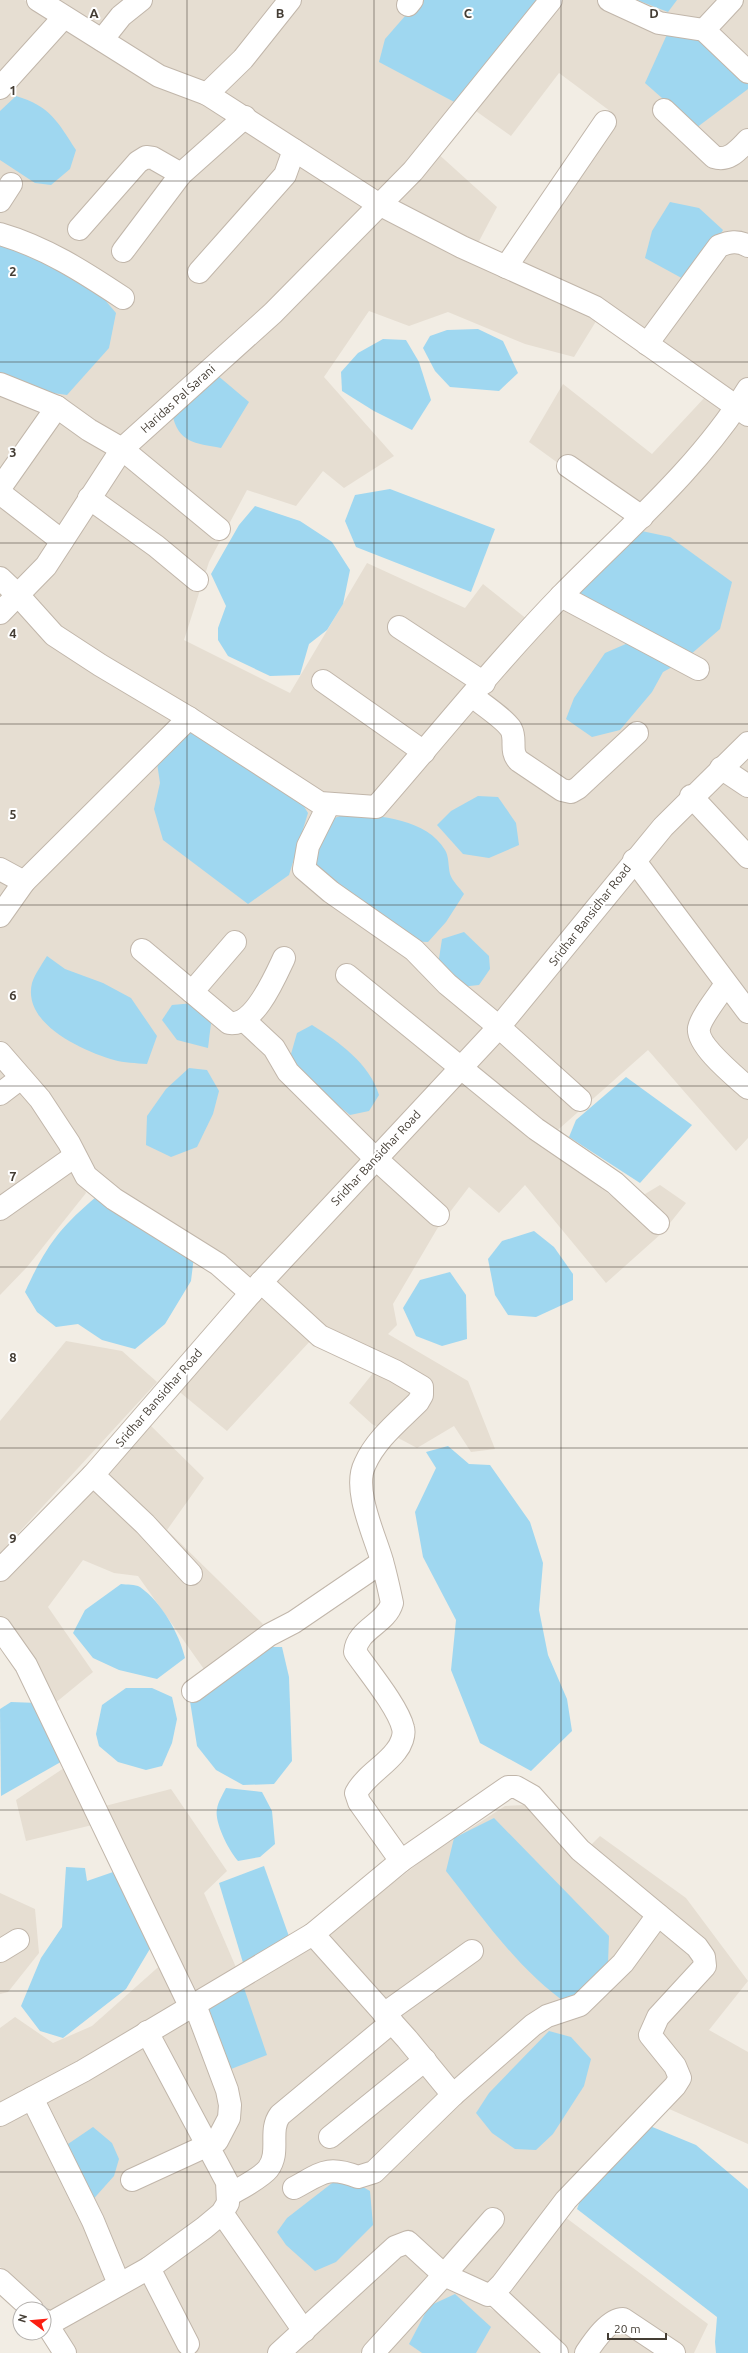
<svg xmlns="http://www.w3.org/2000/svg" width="748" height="2353" font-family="Ubuntu,sans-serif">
<rect width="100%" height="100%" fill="#f2ede4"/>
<g fill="#e6ded2">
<path d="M 0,0 L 24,0 L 156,85 L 204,103 L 367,207 L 261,317 L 107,451 L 41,561 L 0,602 Z"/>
<path d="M 52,0 L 748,0 L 748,405 L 514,264 L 614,114 L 559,73 L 511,136 L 473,109 L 435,151 L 497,207 L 477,245 L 376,196 Z"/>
<path d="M 379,213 L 598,318 L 574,357 L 525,344 L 448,312 L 409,326 L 369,311 L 324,377 L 394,456 L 344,488 L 323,471 L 296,506 L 247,490 L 209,562 L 184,640 L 290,693 L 367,563 L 465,608 L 483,584 L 538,628 L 631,516 L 529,442 L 563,384 L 652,454 L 706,396 L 748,422 L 748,733 L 654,819 L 520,994 L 248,1282 L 148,1212 L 93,1170 L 51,1103 L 0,1040 L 0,625 L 48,575 L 129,450 Z"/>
<path d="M 748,754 L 748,1000 L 641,859 Z"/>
<path d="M 635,872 L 748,1017 L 748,1138 L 736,1151 L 648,1050 L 551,1136 L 469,1069 Z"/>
<path d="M 0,1060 L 76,1166 L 86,1193 L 27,1267 L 0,1295 Z"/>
<path d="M 460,1072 L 528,1134 L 625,1206 L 660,1185 L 686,1203 L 662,1233 L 606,1283 L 525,1185 L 499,1213 L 469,1187 L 437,1229 L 393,1304 L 397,1325 L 388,1334 L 468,1381 L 495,1449 L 471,1452 L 454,1426 L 417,1448 L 372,1424 L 349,1403 L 386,1357 L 324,1326 L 227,1431 L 176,1389 Z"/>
<path d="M 66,1341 L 122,1351 L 157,1382 L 0,1553 L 0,1421 Z"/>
<path d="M 148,1423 L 204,1478 L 167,1530 L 263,1624 L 206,1672 L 138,1576 L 114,1573 L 83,1560 L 48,1607 L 93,1672 L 54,1704 L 0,1646 L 0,1581 L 70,1516 Z"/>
<path d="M 79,1758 L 105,1806 L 171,1789 L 227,1871 L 204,1893 L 238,1972 L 0,2107 L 0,2028 L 15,2017 L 53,2043 L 92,2026 L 173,1954 L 109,1821 L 26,1841 L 16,1800 Z"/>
<path d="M 525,1805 L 578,1858 L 600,1836 L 686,1898 L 748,1981 L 709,2030 L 748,2052 L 748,2144 L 649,2100 L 490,2287 L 438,2267 L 360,2353 L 70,2353 L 47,2311 L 0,2267 L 0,2126 L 307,1949 L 428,1856 L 505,1806 Z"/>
<path d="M 0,1893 L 35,1909 L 39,1953 L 8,1992 L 0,1994 Z"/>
<path d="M 565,2217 L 708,2324 L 694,2353 L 385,2353 L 447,2286 L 497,2312 Z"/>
</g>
<g fill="#9fd7f0">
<path d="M 419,0 L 540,0 L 458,104 L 379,62 L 385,39 Z"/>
<path d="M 637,0 L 677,0 L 668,12 Z"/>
<path d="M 669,30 L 697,34 L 748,84 L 748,89 L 696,128 L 645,83 Z"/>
<path d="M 16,96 C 50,106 58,122 76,150 L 70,169 L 51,185 L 35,183 L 0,160 L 0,111 Z"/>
<path d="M 670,202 L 699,208 L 723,230 L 706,260 L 687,281 L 645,258 L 652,231 Z"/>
<path d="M 0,245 L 64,269 L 100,294 L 116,313 L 109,348 L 67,395 L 31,390 L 0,375 Z"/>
<path d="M 478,329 L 503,341 L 518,373 L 499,391 L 450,387 L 435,371 L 423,348 L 430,336 L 447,330 Z"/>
<path d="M 383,339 L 406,340 L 419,362 L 431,400 L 412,430 L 374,411 L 342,391 L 341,372 L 358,353 Z"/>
<path d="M 217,375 L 249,402 L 221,448 C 195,443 178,443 172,413 Z"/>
<path d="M 390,489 L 495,529 L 471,592 L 356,547 L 345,521 L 355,495 Z"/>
<path d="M 255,506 L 300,521 L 332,542 L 350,570 L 343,604 L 327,630 L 309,644 L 300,675 L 270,676 L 228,656 L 218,640 L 218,628 L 226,606 L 211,574 L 239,525 Z"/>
<path d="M 637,530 L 670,537 L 732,582 L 720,629 L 690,655 L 590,605 L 579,593 Z"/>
<path d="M 628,643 L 674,666 L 663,672 L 652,692 L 620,730 L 592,737 L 566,719 L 574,698 L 605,653 Z"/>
<path d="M 190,729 L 297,795 L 308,813 L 289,875 L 248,904 L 163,840 L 154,809 L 160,783 L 157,763 Z"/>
<path d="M 478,796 L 498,797 L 516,823 L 519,845 L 489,858 L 463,854 L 437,825 L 451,811 Z"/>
<path d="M 348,813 C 380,816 427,819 445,850 C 449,856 448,866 450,874 C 452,881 460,888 464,894 L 446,922 L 428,942 L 407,941 L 315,870 L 313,851 L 332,819 Z"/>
<path d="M 464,932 L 489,956 L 490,969 L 479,985 L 460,987 L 438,965 L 442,939 Z"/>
<path d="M 47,956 L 65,969 L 103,983 L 131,998 L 157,1036 L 147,1064 C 136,1063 124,1063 114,1060 C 83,1051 22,1024 32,983 C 35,974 42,964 47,956 Z"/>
<path d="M 194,1003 L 212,1015 L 208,1048 L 177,1040 L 162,1020 L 172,1005 Z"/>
<path d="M 312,1025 C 339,1042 369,1063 379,1095 L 369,1111 L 350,1115 L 306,1080 L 289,1061 L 297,1033 Z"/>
<path d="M 189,1068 L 207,1070 L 219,1091 L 213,1114 L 197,1147 L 171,1157 L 146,1145 L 147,1116 L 166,1089 Z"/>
<path d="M 626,1077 L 692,1125 L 640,1183 L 569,1137 L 576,1120 Z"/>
<path d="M 96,1197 L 194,1256 L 191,1281 L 165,1324 L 135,1349 L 102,1340 L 78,1324 L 56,1327 L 37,1312 L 25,1292 C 45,1248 59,1228 96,1197 Z"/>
<path d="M 534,1231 L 554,1247 L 573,1274 L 573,1300 L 536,1317 L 508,1315 L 495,1295 L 488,1259 L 502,1241 Z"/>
<path d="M 450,1272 L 466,1295 L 467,1339 L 442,1346 L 416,1336 L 403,1308 L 420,1280 Z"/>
<path d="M 448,1446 L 469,1464 L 490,1465 L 530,1522 L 543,1563 L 539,1610 L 548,1655 L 567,1699 L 572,1731 L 531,1771 L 480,1743 L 451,1670 L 456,1620 L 423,1557 L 415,1512 L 436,1468 L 426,1452 Z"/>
<path d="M 121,1584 C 127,1585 135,1584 140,1587 C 162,1603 179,1633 185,1658 L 157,1679 L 119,1670 L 93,1658 L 73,1633 L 85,1610 Z"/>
<path d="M 262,1647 L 282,1647 L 289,1677 L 292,1761 L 274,1784 L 243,1785 L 216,1770 L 197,1746 L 190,1701 Z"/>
<path d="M 126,1688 L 152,1688 L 172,1697 L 177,1719 L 172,1743 L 162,1766 L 146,1770 L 118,1762 L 99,1746 L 96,1734 L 102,1705 Z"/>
<path d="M 11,1702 L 38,1703 L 66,1759 L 1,1796 L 0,1709 Z"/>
<path d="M 226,1788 L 262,1792 L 272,1811 L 275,1844 L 260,1857 L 238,1861 C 229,1851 214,1822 217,1809 C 218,1802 223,1794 226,1788 Z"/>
<path d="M 494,1818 L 609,1936 L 608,1964 L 569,2005 C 519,1971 483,1918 446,1871 L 454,1838 Z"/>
<path d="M 264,1866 L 291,1942 L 244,1966 L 219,1883 Z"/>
<path d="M 66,1867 L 85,1868 L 87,1881 L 116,1871 L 151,1947 L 126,1989 L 63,2038 L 40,2031 L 21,2006 L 41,1958 L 62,1927 Z"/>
<path d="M 244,1988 L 267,2055 L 221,2073 L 200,2010 Z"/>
<path d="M 549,2031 L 571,2037 L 591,2059 L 584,2086 L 553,2134 L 536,2150 L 515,2149 L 492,2133 L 476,2113 L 489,2093 Z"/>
<path d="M 650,2126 L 696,2145 L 748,2189 L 748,2353 L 716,2353 L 715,2342 L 717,2317 L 577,2209 L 583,2193 Z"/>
<path d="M 93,2127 L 112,2143 L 119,2159 L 114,2176 L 89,2204 L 67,2195 L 60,2176 L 68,2144 Z"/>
<path d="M 336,2180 L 354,2182 L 370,2191 L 373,2225 L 336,2262 L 315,2271 L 286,2245 L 277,2232 L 287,2218 Z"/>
<path d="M 455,2294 L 491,2327 L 476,2353 L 422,2353 L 409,2344 L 429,2306 Z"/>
</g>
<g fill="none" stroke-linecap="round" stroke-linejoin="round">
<defs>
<g id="minor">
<path d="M 38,0 L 159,76 L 207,94 L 375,202 L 462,247 L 595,307 L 748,415"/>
<path d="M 609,0 L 659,23 L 704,30 L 748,72"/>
<path d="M 408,5 L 412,0"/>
<path d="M 704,30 L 732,0"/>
<path d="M 102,40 L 121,16 L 141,0"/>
<path d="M 0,88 L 64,17"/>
<path d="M 207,94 L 243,59 L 290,0"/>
<path d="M 664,110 L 714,157 C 729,162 738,150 748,140"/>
<path d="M 0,201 L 11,184"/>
<path d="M 79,229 L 138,162 L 146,157 L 153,158 L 181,174 L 245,117"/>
<path d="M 0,234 C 45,247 84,272 123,298"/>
<path d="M 123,251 L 181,174"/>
<path d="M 506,267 L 605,122"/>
<path d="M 199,272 L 285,175 L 294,150"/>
<path d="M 647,344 L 719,246 C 729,242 738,240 748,246"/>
<path d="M 0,384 L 57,407 L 89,430 L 122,449 L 219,529"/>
<path d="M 568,466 L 642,517"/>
<path d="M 0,488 L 57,407"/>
<path d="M 0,493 L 62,541"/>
<path d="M 89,498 L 156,546 L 197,580"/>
<path d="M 0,578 L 18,595 L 54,635 L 100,665 L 189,718 L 320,803 L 376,807 C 438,736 497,662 562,595 C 627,529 699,468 748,389"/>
<path d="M 561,596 L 698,669"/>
<path d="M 0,613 L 46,566 L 122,449 L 273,313 L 413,171 L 551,0"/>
<path d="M 399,627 L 484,683"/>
<path d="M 323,681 L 424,752"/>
<path d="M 472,696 C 482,704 505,719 511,729 C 517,740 509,751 519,761 L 562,790 L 571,792 L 578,788 L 637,733"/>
<path d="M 721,768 L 748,786"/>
<path d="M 691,796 L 748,857"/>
<path d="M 329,804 L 308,846 L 304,869 L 331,892 L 414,950 L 447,984 L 499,1027 L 580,1100"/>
<path d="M 634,860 L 748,1012"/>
<path d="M 0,869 L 24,882"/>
<path d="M 0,916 L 24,882 L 189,718"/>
<path d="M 142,950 L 229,1023 C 254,1027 275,977 284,958"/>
<path d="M 347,975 L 536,1129 L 615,1183 L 658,1223"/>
<path d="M 726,984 C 719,995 701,1017 699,1028 C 696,1045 736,1077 748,1088"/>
<path d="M 192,992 L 235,942"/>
<path d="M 245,1021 L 274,1048 L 288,1072 L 375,1158 L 438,1215"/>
<path d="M 0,1053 L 40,1099 L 69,1143 L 86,1176 L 114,1199 L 218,1264 L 251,1293"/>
<path d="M 0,1094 L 21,1078"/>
<path d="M 0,1209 L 75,1156"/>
<path d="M 261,1282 L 320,1336 L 395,1371 L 422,1387 L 422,1395 L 418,1402 C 399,1421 376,1439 365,1464 C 352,1489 375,1536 382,1561 C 386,1575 389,1589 392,1603 C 386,1624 357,1629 355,1652 C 368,1671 398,1707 403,1728 C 405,1735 401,1745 396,1751 C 385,1766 366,1775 356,1793 L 359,1802 L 401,1861"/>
<path d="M 93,1475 L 145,1524 L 191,1574"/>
<path d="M 0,1628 L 26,1665 L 191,2008"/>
<path d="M 193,1691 L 269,1635 L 294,1622 L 382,1562"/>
<path d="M 313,1934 L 407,2039 L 453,2095"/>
<path d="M 0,1951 L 18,1940"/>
<path d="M 384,2014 L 472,1951"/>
<path d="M 32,2098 L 93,2221 L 119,2284"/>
<path d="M 0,2115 L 83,2071 L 313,1934 L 401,1861 L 508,1787 L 516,1787 L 532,1796 L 580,1850 L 697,1947 L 704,1957 L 705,1966 L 658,2017 L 650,2035 L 675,2066 L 680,2078 L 675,2086 L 566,2200 L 502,2284 L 493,2293 L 488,2295 L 444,2275 L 373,2353"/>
<path d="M 330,2137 L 425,2060"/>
<path d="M 132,2180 L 217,2141 L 229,2118 L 230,2105 L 227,2090 L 195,2005"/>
<path d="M 294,2188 C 322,2173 327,2165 358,2177 L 374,2172 L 453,2095 L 533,2025 L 547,2016 L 580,2005 L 623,1963 L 658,1915"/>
<path d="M 229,2195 C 239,2189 261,2178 268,2169 C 281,2152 268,2131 280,2115 L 392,2022"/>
<path d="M 222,2213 L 304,2331"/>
<path d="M 149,2268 L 188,2344"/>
<path d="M 493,2293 L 557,2353"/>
<path d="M 49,2324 L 149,2268 L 204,2228 L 222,2213 L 228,2203 L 227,2182 L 147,2032"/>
<path d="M 279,2353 L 395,2247 L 408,2242 L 444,2275 L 493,2219"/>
<path d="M 586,2353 C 594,2341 609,2319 623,2319 L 674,2353"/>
</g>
<g id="tertiary">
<path d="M 0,1570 L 93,1475 L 251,1293 L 499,1027 L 663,827 L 748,743"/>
<path d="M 0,2280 L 32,2309"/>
<path d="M 44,2320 L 65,2353"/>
</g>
</defs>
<use href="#minor" stroke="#c1b6aa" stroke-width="24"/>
<use href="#tertiary" stroke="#c1b6aa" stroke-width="24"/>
<use href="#minor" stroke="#fff" stroke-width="22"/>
<use href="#tertiary" stroke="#fff" stroke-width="22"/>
</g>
<path fill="none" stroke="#443d34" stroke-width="1" stroke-opacity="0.55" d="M 187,0 L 187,2353M 374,0 L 374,2353M 561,0 L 561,2353M 0,181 L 748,181M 0,362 L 748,362M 0,543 L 748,543M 0,724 L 748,724M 0,905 L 748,905M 0,1086 L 748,1086M 0,1267 L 748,1267M 0,1448 L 748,1448M 0,1629 L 748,1629M 0,1810 L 748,1810M 0,1991 L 748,1991M 0,2172 L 748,2172"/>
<g text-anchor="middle" stroke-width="4" stroke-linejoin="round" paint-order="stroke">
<g font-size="12" fill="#443d34" stroke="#fff">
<text transform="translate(178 399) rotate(-42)" y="4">Haridas Pal Sarani</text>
<text transform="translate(590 915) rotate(-52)" y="4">Sridhar Bansidhar Road</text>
<text transform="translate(376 1158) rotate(-47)" y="4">Sridhar Bansidhar Road</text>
<text transform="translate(159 1398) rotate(-49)" y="4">Sridhar Bansidhar Road</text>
</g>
</g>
<g font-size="13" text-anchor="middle" font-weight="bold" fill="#443d34" stroke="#fff" stroke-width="4" stroke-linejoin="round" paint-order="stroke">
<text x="94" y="18">A</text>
<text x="280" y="18">B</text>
<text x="468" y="18">C</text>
<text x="654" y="18">D</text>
<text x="13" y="95">1</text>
<text x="13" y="276">2</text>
<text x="13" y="457">3</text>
<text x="13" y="638">4</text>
<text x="13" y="819">5</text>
<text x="13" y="1000">6</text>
<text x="13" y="1181">7</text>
<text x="13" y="1362">8</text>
<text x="13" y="1543">9</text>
</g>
<g transform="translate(32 2321) rotate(286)"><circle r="19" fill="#ffffff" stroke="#b4b1ae"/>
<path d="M0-3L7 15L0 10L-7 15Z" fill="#fb1f12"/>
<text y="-6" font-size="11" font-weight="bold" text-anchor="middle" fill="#443d34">N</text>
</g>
<path d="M608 2333v6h58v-6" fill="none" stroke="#443d34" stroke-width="2"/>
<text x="614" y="2333" font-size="12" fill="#443d34" stroke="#ffffff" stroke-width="3" paint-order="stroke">20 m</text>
</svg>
